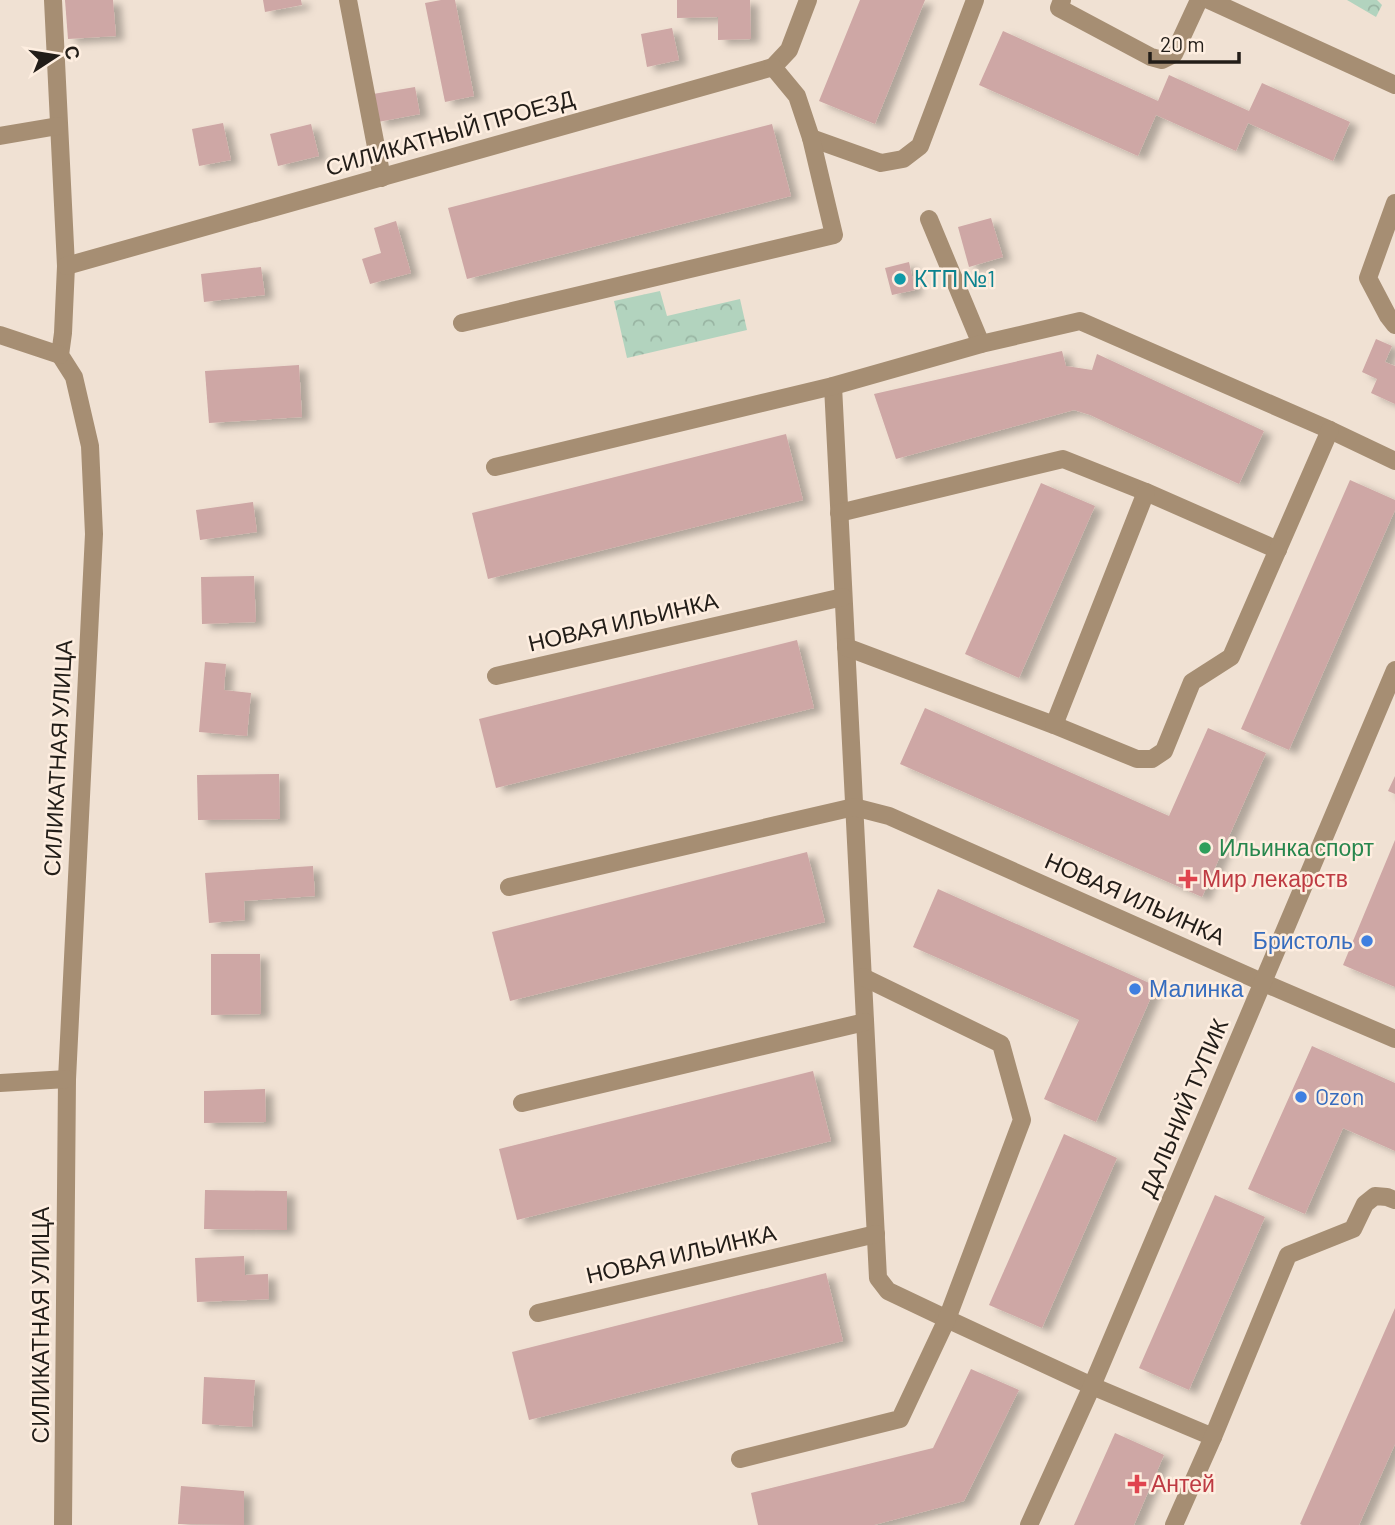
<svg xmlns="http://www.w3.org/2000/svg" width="1395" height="1525" font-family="Barlow,sans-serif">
<defs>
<pattern id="park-crowns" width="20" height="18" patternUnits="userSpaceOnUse" patternTransform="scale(1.75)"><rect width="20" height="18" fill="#b2d3be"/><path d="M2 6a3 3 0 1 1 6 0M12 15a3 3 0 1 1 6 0" fill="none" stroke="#99b5a3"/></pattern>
<filter id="shadow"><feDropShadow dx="8" dy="4.5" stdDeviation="3.5" flood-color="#0004"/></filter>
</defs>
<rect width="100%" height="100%" fill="#f0e1d3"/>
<g fill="url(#park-crowns)">
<path d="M 1347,0 L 1377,0 L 1382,5 L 1376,17 Z"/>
<path d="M 660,291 L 667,316 L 740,299 L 747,330 L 627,358 L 614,301 Z"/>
</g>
<g fill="#cea7a5" filter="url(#shadow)">
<path d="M 65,0 L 113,0 L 116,36 L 68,39 Z"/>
<path d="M 263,0 L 301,0 L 302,5 L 265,12 Z"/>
<path d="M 441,0 L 455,0 L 474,96 L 445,102 L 425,3 Z"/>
<path d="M 677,0 L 750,0 L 751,39 L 718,40 L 718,17 L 677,18 Z"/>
<path d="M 860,0 L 925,0 L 875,124 L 819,101 Z"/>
<path d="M 672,28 L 679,60 L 647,67 L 641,34 Z"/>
<path d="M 1003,31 L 1158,101 L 1169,75 L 1249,111 L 1262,83 L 1350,122 L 1333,161 L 1248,123 L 1236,151 L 1156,115 L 1138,156 L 979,85 Z"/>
<path d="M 415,87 L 420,114 L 378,122 L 373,94 Z"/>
<path d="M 223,123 L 231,160 L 199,166 L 192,129 Z"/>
<path d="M 311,124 L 319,156 L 278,166 L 270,134 Z"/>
<path d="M 772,124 L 791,196 L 467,279 L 448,208 Z"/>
<path d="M 991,218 L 1003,257 L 969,267 L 958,227 Z"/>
<path d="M 396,221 L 411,273 L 370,284 L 362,259 L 381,253 L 374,228 Z"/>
<path d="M 909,262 L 915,290 L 892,295 L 885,268 Z"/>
<path d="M 261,267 L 265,295 L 204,302 L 201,274 Z"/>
<path d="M 1376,339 L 1392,346 L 1385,362 L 1395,366 L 1395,404 L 1371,393 L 1377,379 L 1362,372 Z"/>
<path d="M 1062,351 L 1066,366 L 1092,370 L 1097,354 L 1264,431 L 1239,484 L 1090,415 L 1074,410 L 896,459 L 874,394 Z"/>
<path d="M 299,365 L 302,417 L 209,423 L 205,371 Z"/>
<path d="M 786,434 L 803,500 L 488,579 L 472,513 Z"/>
<path d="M 1350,480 L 1395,500 L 1395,510 L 1289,750 L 1241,729 Z"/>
<path d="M 1041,483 L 1095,506 L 1019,678 L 965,654 Z"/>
<path d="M 253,502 L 257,532 L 200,540 L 196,510 Z"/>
<path d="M 254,576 L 256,622 L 202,624 L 201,577 Z"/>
<path d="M 797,640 L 814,708 L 496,788 L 479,719 Z"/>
<path d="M 205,662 L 226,664 L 224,690 L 251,693 L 247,736 L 199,732 Z"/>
<path d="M 925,708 L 1169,816 L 1208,728 L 1266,753 L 1202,897 L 900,764 Z"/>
<path d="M 279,774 L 280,819 L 198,820 L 197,775 Z"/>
<path d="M 1395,776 L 1395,794 L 1388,791 Z"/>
<path d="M 1395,840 L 1395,987 L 1343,965 Z"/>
<path d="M 807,852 L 825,922 L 510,1001 L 492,932 Z"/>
<path d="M 313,866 L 315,896 L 244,901 L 245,920 L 209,923 L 205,873 Z"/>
<path d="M 938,889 L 1156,986 L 1096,1122 L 1044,1099 L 1079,1020 L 913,947 Z"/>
<path d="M 211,954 L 260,954 L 261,1014 L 211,1015 Z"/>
<path d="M 1312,1046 L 1395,1083 L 1395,1151 L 1343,1128 L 1305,1214 L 1248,1189 Z"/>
<path d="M 813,1071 L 831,1141 L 517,1220 L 499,1149 Z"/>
<path d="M 265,1089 L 266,1122 L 204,1123 L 204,1091 Z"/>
<path d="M 1064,1134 L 1117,1158 L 1042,1328 L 989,1305 Z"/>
<path d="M 205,1190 L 287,1191 L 287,1230 L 204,1229 Z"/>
<path d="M 1215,1195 L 1265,1217 L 1189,1390 L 1139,1368 Z"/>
<path d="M 244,1256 L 245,1275 L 268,1274 L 269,1299 L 197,1302 L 195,1258 Z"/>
<path d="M 826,1273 L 843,1341 L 529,1420 L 512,1352 Z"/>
<path d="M 1395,1308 L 1395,1444 L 1359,1525 L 1302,1525 L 1300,1524 Z"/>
<path d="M 971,1369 L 1019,1390 L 964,1501 L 874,1525 L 758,1525 L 751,1493 L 933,1448 Z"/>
<path d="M 204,1377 L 255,1380 L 252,1427 L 202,1424 Z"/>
<path d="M 1115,1433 L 1164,1455 L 1134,1525 L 1074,1525 Z"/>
<path d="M 181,1486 L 244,1491 L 244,1525 L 178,1524 Z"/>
</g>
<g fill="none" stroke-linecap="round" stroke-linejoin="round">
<g stroke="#a68e73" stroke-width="18">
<path d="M 53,0 L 66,266 L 63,333 L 60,355 L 74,377 L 90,446 L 94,534 L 67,1079 L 63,1525"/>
<path d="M 348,0 L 382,178"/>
<path d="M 1062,0 L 1059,8 L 1151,57 L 1162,60 L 1174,54 L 1199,0"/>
<path d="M 1209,0 L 1395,85"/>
<path d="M 0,136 L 58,126"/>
<path d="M 811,138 L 881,163 L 903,159 L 920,146 L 975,0"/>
<path d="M 1395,203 L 1368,278 L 1388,316 L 1395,325"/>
<path d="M 929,219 L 981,344"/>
<path d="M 66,266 L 773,67 L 789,50 L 808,0"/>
<path d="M 462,323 L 834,235 L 811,138 L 797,96 L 773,67"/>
<path d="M 0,335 L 60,355"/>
<path d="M 833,386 L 878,1278 L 888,1291 L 947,1319 L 1092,1386 L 1213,1437"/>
<path d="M 495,467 L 833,386 L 981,344 L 1080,321 L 1330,430 L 1395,461"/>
<path d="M 839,513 L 1063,459 L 1146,492 L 1278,550"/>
<path d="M 846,647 L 1054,725 L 1137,759 L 1152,759 L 1164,751 L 1192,682 L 1231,657 L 1330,430"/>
<path d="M 496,676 L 843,597"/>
<path d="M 1054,725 L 1146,492"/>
<path d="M 509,887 L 854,807 L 889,816 L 1264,983 L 1395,1039"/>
<path d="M 0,1083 L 67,1079"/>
<path d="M 522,1103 L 865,1022"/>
<path d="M 538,1313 L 876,1234"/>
<path d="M 740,1459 L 900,1419 L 947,1319 L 1022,1120 L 1001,1044 L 863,977"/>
<path d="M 1029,1525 L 1092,1386 L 1395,670"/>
<path d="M 1174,1525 L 1213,1437 L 1288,1255 L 1353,1229 L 1365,1204 L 1375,1196 L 1387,1197 L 1395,1200"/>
</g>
</g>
<circle fill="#0f9aa8" stroke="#feeee0" stroke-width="2.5" cx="900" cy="279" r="7"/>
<circle fill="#2e9e5b" stroke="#feeee0" stroke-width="2.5" cx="1205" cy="848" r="7"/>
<g fill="#e0444e" stroke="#feeee0" stroke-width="2.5">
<path d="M1184.5 868.5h7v7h7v7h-7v7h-7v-7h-7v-7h7z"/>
<path d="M1133.5 1473.5h7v7h7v7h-7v7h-7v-7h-7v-7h7z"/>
</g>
<g fill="#3f7fe0" stroke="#feeee0" stroke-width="2.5">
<circle cx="1367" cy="941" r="7"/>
<circle cx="1135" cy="989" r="7"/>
<circle cx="1301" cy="1097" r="7"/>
</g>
<g text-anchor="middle" stroke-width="5" stroke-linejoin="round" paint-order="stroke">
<g font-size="23" fill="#221d18" stroke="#feeee0">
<text transform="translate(450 133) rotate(-16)" y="8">СИЛИКАТНЫЙ ПРОЕЗД</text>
<text transform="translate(623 622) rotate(-13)" y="8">НОВАЯ ИЛЬИНКА</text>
<text transform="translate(58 758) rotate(-87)" y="8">СИЛИКАТНАЯ УЛИЦА</text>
<text transform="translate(1135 899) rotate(24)" y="8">НОВАЯ ИЛЬИНКА</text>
<text transform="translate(1184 1108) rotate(-67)" y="8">ДАЛЬНИЙ ТУПИК</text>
<text transform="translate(681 1254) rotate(-13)" y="8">НОВАЯ ИЛЬИНКА</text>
<text transform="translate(41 1325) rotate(-90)" y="8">СИЛИКАТНАЯ УЛИЦА</text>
</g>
<g font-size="23" fill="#0d838f" stroke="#feeee0" text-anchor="start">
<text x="914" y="287">КТП №1</text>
</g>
<g font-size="23" fill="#27864d" stroke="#feeee0" text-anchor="start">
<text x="1219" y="856">Ильинка спорт</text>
</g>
<g font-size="23" fill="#be3a42" stroke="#feeee0" text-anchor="start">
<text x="1202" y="887">Мир лекарств</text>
<text x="1151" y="1492">Антей</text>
</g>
<g font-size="23" fill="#366cbe" stroke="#feeee0" text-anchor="start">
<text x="1353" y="949" text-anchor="end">Бристоль</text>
<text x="1149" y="997">Малинка</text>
<text x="1315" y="1105">Ozon</text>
</g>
</g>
<g transform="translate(56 56) rotate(78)" stroke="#feeee0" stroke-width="5" paint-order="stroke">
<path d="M0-5L12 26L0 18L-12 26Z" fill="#221d18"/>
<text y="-10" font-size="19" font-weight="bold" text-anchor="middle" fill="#221d18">С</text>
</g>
<path d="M1150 52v10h89v-10" fill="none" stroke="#221d18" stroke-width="3.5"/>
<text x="1160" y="52" font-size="21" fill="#221d18" stroke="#feeee0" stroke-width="5" paint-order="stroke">20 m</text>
</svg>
